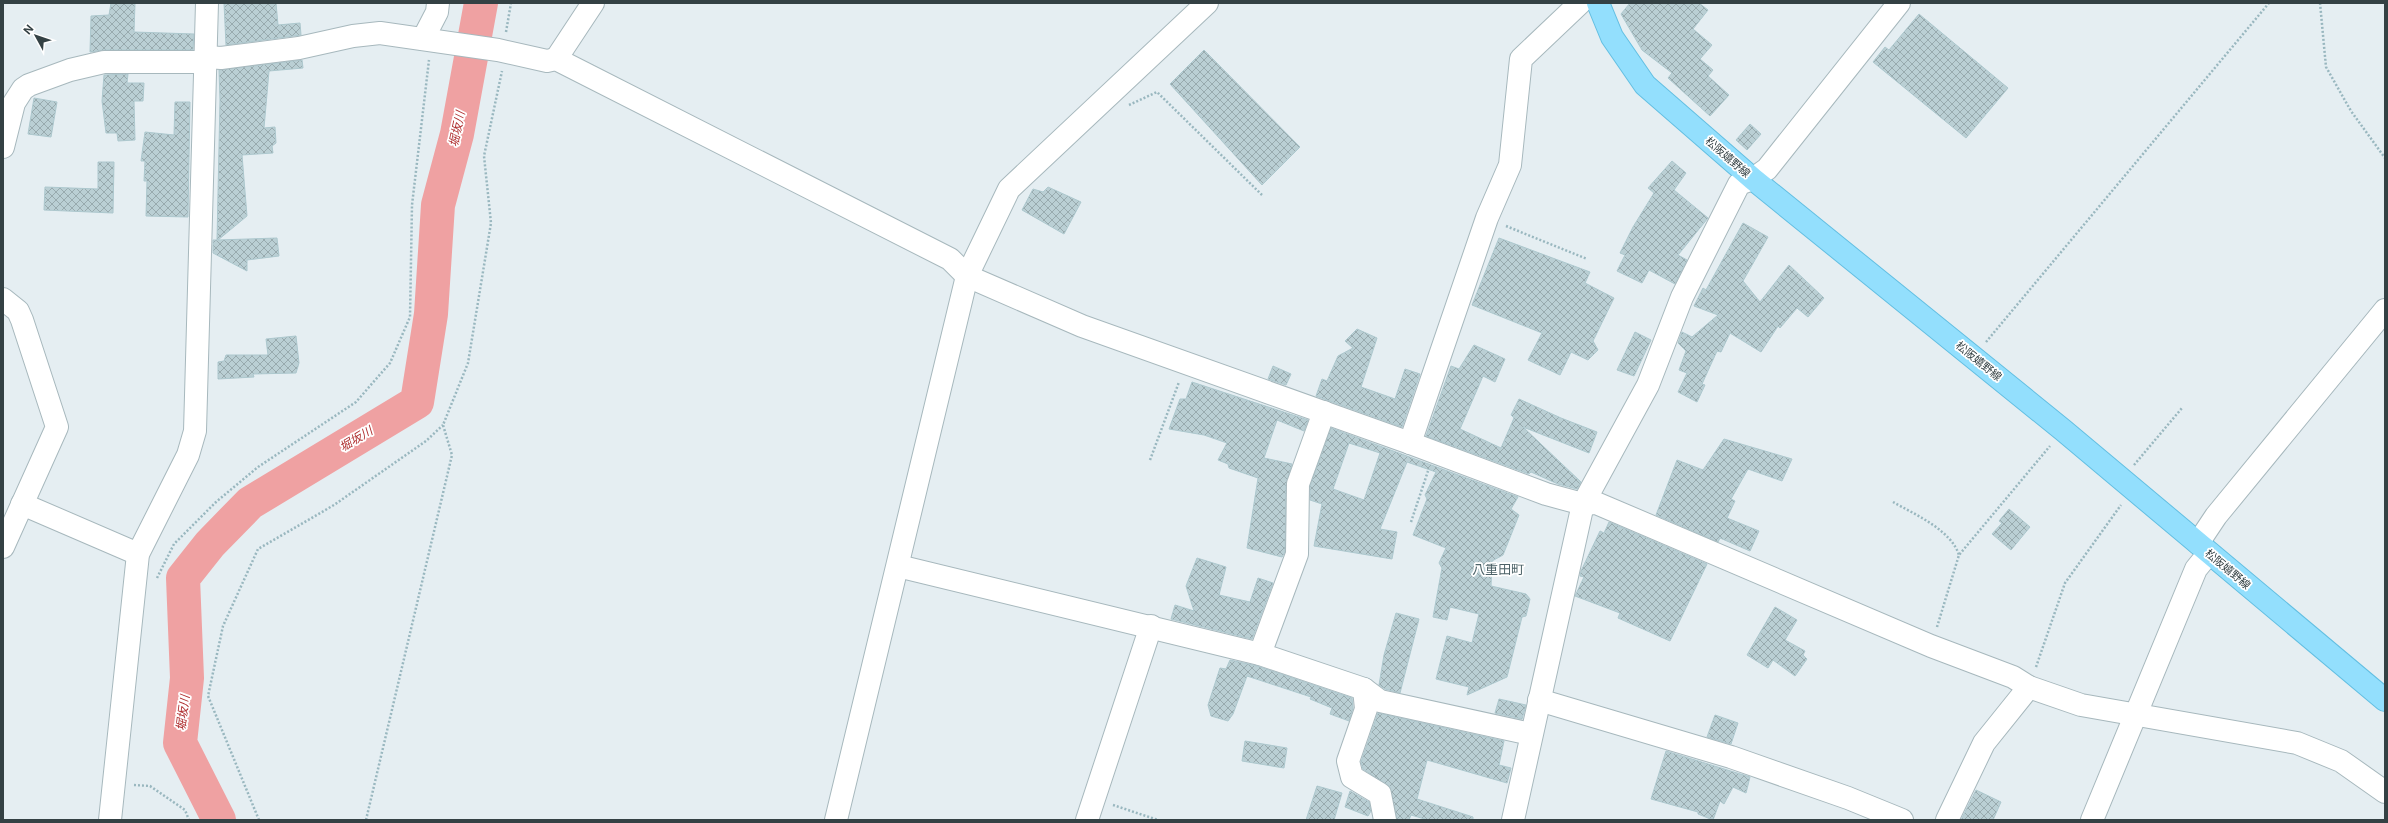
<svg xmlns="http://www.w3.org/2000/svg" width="2388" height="823" font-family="Inter,'Noto Sans JP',sans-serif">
<defs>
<pattern id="building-cross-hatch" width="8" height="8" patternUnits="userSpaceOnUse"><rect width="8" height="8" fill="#bacfd4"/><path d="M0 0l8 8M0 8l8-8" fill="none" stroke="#98aaae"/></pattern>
</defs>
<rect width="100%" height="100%" fill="#e5eef2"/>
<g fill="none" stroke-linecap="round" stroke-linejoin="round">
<path stroke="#efa1a2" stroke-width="34" d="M 219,820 L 180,743 L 187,678 L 183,578 L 210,544 L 250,503 L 417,402 L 431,314 L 438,205 L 457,134 L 481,3"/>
</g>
<g fill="url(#building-cross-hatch)" stroke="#adc8ce" fill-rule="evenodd">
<path d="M 111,3 L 135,3 L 134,32 L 194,34 L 193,50 L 104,50 L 90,52 L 91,16 L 109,15 Z"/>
<path d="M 224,3 L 276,3 L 278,25 L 300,23 L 301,35 L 226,45 Z"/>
<path d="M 1630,3 L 1699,3 L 1708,10 L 1693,29 L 1712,45 L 1700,59 L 1713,70 L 1708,76 L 1729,95 L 1710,116 L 1668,78 L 1672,73 L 1642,50 L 1621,14 Z"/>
<path d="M 1919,14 L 2008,88 L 1966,138 L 1873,62 L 1885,47 L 1889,50 Z"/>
<path d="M 1204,50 L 1300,147 L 1262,185 L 1170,84 Z"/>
<path d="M 302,60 L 303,68 L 269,71 L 264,128 L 275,127 L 276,143 L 272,146 L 273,153 L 242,155 L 247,216 L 218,240 L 277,238 L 279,256 L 247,260 L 247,271 L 213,253 L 213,240 L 217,240 L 220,100 L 219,70 Z"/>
<path d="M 128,74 L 127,83 L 144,83 L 143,101 L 134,101 L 135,140 L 118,141 L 117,133 L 106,133 L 102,101 L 104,75 Z"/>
<path d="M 34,98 L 57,102 L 51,137 L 28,134 Z"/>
<path d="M 175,102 L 190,102 L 188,217 L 146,216 L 147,181 L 144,181 L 145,161 L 141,161 L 145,132 L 174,135 Z"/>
<path d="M 1750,124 L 1761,134 L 1747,150 L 1736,140 Z"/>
<path d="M 1672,161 L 1686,173 L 1674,190 L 1708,218 L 1678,255 L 1687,260 L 1675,284 L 1649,270 L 1642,283 L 1617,271 L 1625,255 L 1620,253 L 1633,227 L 1654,193 L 1648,188 Z"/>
<path d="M 98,162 L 114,162 L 113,213 L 44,210 L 45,187 L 98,189 Z"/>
<path d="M 1048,187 L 1081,202 L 1064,234 L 1022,210 L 1033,189 L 1043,192 Z"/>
<path d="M 1743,223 L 1768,237 L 1743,281 L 1760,302 L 1789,265 L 1824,298 L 1808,317 L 1797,308 L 1780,328 L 1778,326 L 1761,352 L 1730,333 L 1721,352 L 1717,351 L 1702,384 L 1705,385 L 1697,402 L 1678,392 L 1687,373 L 1679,370 L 1686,351 L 1678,343 L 1682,332 L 1692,337 L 1718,315 L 1694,306 L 1703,288 L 1706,290 Z"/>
<path d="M 1499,238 L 1590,272 L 1585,283 L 1614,298 L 1593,341 L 1598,350 L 1588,360 L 1571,352 L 1560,375 L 1528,360 L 1542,333 L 1472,305 Z"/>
<path d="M 1357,329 L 1377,338 L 1361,387 L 1395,399 L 1405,369 L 1420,374 L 1402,427 L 1316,396 L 1322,379 L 1327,381 L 1338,356 L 1353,348 L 1345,341 Z"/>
<path d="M 1635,332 L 1651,340 L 1634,376 L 1617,370 Z"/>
<path d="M 296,336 L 299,363 L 296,373 L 253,374 L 254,377 L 218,379 L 218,362 L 224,361 L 226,355 L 268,355 L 266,339 Z"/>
<path d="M 1474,345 L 1505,359 L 1495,382 L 1483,376 L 1460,429 L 1501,448 L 1514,418 L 1511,415 L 1519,399 L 1561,418 L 1597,432 L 1589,453 L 1523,427 L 1581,482 L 1577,489 L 1558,484 L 1531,472 L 1529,474 L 1426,436 L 1451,366 L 1459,369 Z"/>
<path d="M 1273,366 L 1291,374 L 1286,385 L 1268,379 Z"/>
<path d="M 1192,382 L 1308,420 L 1304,431 L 1277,420 L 1264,458 L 1292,464 L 1286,484 L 1285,552 L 1282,557 L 1247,548 L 1258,478 L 1229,468 L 1228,464 L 1218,460 L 1227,443 L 1204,435 L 1169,429 L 1180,399 L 1186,399 Z"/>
<path d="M 1331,428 L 1518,497 L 1511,509 L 1519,515 L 1503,555 L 1492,561 L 1491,586 L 1526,594 L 1530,599 L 1526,616 L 1522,617 L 1507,677 L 1467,695 L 1469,687 L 1436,679 L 1447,636 L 1472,643 L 1479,614 L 1450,607 L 1447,620 L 1433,617 L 1442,568 L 1439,563 L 1446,548 L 1413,535 L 1427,499 L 1425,495 L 1436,472 L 1407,462 L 1380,529 L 1397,532 L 1392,559 L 1314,546 L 1322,504 L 1310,500 L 1310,486 ZM 1349,443 L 1380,453 L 1364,500 L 1333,489 Z"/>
<path d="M 1724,439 L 1792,459 L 1782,481 L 1748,469 L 1731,499 L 1735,501 L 1727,518 L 1759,531 L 1750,551 L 1720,538 L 1718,542 L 1656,515 L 1677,460 L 1703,470 Z"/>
<path d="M 2009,509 L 2030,527 L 2011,550 L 1992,534 L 2002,523 L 1999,521 Z"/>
<path d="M 1609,522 L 1707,564 L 1670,641 L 1618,618 L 1620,613 L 1575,596 L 1584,577 L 1580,576 L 1581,571 L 1600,531 L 1604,533 Z"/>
<path d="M 1197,558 L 1226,567 L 1219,595 L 1250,602 L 1258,578 L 1273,583 L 1252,639 L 1171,619 L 1175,605 L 1194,611 L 1186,586 Z"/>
<path d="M 1775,607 L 1797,620 L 1785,640 L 1805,651 L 1803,655 L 1807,659 L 1795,676 L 1773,660 L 1768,668 L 1747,655 Z"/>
<path d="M 1396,613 L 1419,619 L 1400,693 L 1385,689 L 1379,685 L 1384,655 Z"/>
<path d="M 1230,660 L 1257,666 L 1352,698 L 1353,708 L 1349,721 L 1330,714 L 1332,708 L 1310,699 L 1311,697 L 1247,676 L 1233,714 L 1228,721 L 1211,716 L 1208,705 L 1220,668 L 1226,669 Z"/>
<path d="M 1499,699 L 1526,705 L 1522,719 L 1495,713 Z"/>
<path d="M 1378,713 L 1504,741 L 1499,765 L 1511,768 L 1507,783 L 1427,760 L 1417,799 L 1473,817 L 1473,820 L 1428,820 L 1411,815 L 1409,820 L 1397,820 L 1390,787 L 1363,769 L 1361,762 Z"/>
<path d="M 1715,715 L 1738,723 L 1731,744 L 1707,737 Z"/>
<path d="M 1245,741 L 1287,748 L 1284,768 L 1242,761 Z"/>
<path d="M 1666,751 L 1750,777 L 1746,793 L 1733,787 L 1724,804 L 1720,801 L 1713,820 L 1698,814 L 1698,812 L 1651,799 Z"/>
<path d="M 1317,786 L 1342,793 L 1334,820 L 1306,820 Z"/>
<path d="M 1976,790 L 2001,802 L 1993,820 L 1961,820 Z"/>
<path d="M 1350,791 L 1369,802 L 1371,811 L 1368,816 L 1345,807 Z"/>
</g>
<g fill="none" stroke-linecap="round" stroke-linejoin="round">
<defs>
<g id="minor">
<path d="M 423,39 L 437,12 L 438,3"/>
<path d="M 207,57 L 221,58 L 299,48 L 353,36 L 380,33 L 498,50 L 547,61 L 556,59 L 950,259 L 967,276 L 1082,326 L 1410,443 L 1546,494 L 1583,504 L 1596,503 L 1931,646 L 2013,677 L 2029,687 L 2081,705 L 2297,743 L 2341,761 L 2385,792"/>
<path d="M 556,59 L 593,3"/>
<path d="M 3,147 L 14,103 L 23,89 L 29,85 L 70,70 L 104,62 L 207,62"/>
<path d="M 3,299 L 18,311 L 22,320 L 57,427 L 3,547"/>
<path d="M 1410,443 L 1487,218 L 1510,165 L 1521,59 L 1580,3"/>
<path d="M 22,504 L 138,554"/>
<path d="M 2198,543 L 2216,516 L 2385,310"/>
<path d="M 898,566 L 1260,654 L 1364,689 L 1380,701 L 1531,734"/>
<path d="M 1260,654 L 1297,554 L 1298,484 L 1324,412"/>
<path d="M 1364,689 L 1366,709 L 1348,761 L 1352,777 L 1380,794 L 1385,820"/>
<path d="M 1539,700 L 1731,757 L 1848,798 L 1902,820"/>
<path d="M 110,820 L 138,554 L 188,455 L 195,431 L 207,3"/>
<path d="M 836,820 L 967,276 L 1009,189 L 1207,3"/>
<path d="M 1087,820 L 1151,626"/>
<path d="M 1513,820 L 1583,504 L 1648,385 L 1682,297 L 1739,184 L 1753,179 L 1767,169 L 1899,3"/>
<path d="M 1947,820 L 1984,743 L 2029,687"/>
<path d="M 2092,820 L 2196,569 L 2209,553"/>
</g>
<path id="major" d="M 1598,3 L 1612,37 L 1645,85 L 1753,179 L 2063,430 L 2385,700"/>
</defs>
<use href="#minor" stroke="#a7b8bd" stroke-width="24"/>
<use href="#major" stroke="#63bfe2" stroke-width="24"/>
<g stroke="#99b7bf" stroke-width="2.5" stroke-dasharray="2 2" stroke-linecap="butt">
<path d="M 2320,3 L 2326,67 L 2351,111 L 2385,158"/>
<path d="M 506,32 L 511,3"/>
<path d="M 1129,105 L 1157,92 L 1262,195"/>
<path d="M 1506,226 L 1587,259"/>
<path d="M 1986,342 L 2269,3"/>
<path d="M 1150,460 L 1179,382"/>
<path d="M 2134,465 L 2182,408"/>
<path d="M 1893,502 C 1916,515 1951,530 1959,555"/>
<path d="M 1411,522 L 1428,471"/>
<path d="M 157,578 L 174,544 L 216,502 L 258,467 L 356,402 L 390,363 L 410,317 L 412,205 L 429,60"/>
<path d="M 1937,627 L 1959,555 L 2050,446"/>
<path d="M 2036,667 L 2065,583 L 2121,505"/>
<path d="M 134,785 L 150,786 L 185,810 L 189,820"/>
<path d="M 1113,805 L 1158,820"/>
<path d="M 259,820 L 208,696 L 223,626 L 258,549 L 334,505 L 426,441 L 443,425"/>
<path d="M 366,820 L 452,455 L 443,425 L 468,363 L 491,223 L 484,156 L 502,71"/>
</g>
<use href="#minor" stroke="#fff" stroke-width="22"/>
<use href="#major" stroke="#93dffd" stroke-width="22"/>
</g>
<g text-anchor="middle" stroke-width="3.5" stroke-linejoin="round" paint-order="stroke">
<g font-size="11" fill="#344144" stroke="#fff">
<text transform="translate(1728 157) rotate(41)" y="4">松阪嬉野線</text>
<text transform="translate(1979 361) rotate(39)" y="4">松阪嬉野線</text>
<text transform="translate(2228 569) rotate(40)" y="4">松阪嬉野線</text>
</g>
<g font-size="12" font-style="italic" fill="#af2f30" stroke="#fff">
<text transform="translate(457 129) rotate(-78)" y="4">堀坂川</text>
<text transform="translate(356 439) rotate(-31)" y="4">堀坂川</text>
<text transform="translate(183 713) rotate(-83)" y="4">堀坂川</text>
</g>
<g font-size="13" fill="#4c6267" stroke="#fff">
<text x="1498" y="574">八重田町</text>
</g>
</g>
<rect width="2388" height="823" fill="none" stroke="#344144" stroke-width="8"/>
<g transform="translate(36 36) rotate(310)" stroke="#ffffff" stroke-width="3" paint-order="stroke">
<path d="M0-3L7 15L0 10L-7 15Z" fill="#344144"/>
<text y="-6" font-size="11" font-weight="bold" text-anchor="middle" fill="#344144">N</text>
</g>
</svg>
